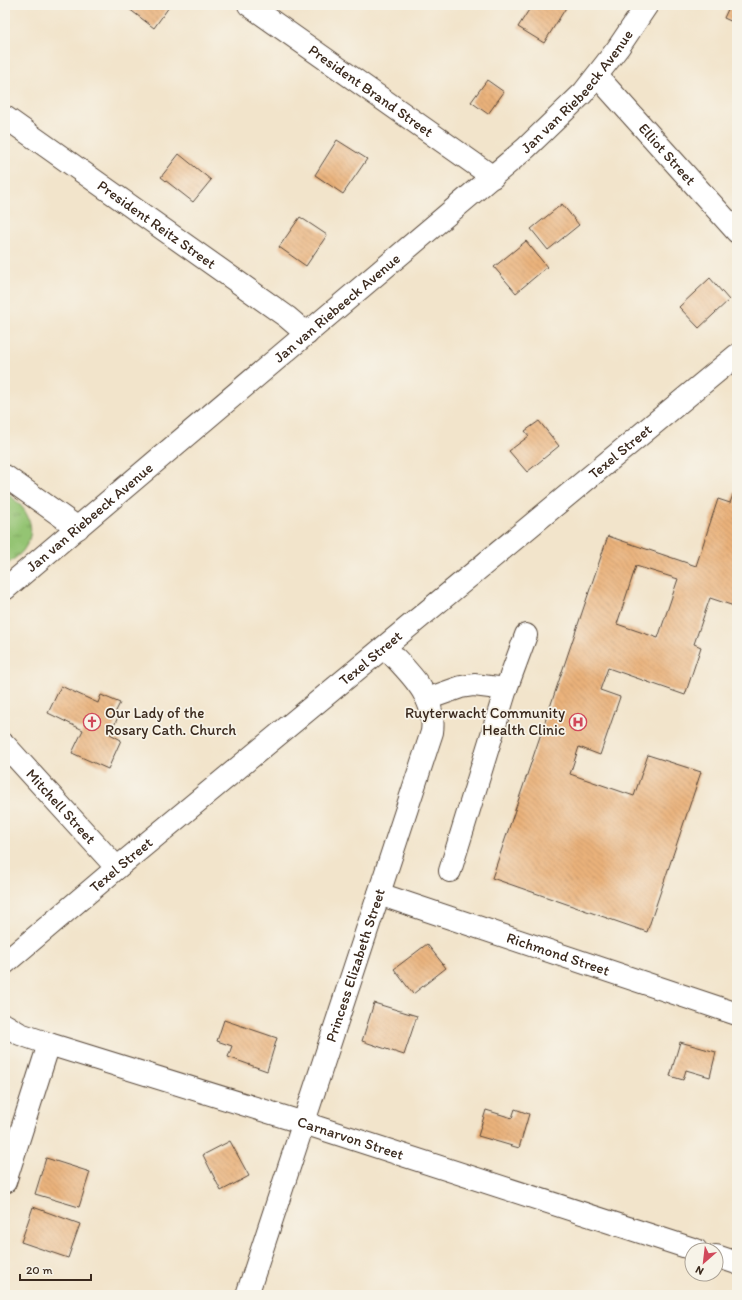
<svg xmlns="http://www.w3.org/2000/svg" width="742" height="1300" font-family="Itim,sans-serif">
<defs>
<pattern id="park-tufts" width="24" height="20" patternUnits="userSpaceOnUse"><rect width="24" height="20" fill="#94c473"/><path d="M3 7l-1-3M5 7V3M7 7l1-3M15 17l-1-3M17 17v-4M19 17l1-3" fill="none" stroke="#7a9f5e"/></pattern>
<pattern id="building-back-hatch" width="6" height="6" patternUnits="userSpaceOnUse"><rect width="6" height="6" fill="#eab27c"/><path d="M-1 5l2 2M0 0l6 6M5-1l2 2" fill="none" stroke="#bf9165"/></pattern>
</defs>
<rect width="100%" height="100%" fill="#f7f3e8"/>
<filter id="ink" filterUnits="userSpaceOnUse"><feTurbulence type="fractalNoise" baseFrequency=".025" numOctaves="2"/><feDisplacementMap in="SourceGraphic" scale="8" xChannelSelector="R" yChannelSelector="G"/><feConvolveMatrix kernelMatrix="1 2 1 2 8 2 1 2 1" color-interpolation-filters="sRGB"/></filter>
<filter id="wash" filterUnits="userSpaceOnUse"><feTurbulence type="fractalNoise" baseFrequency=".012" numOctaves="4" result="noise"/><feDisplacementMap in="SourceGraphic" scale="16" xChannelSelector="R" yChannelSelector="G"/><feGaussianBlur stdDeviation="0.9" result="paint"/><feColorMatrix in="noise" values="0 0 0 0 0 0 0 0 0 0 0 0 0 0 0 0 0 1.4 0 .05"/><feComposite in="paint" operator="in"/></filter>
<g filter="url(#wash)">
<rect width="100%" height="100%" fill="#f2e4cb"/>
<path fill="url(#park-tufts)" stroke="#687748" d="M 5,492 C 26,506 41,528 22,552 C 17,557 10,562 5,566 Z"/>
<g id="blocks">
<g fill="url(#building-back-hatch)" fill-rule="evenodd">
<path d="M 124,5 L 166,5 L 169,7 L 154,28 Z"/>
<path d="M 532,5 L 567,6 L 544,43 L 518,27 Z"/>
<path d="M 730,5 L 737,5 L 737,24 L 724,18 Z"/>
<path d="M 487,80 L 504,92 L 488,114 L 471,102 Z"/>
<path d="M 337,140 L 367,159 L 343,194 L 315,175 Z"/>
<path d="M 179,154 L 211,180 L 193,202 L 161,177 Z"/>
<path d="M 562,204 L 579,225 L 548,250 L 531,229 Z"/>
<path d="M 300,217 L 327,235 L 306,266 L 279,247 Z"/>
<path d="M 526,241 L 547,267 L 516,293 L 494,267 Z"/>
<path d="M 710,278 L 729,300 L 699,328 L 679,307 Z"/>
<path d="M 539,421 L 559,446 L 527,472 L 509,451 L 529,436 L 525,431 Z"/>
<path d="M 734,492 L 737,493 L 737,607 L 710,598 L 694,644 L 701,647 L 685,695 L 608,668 L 600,690 L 620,697 L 600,755 L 579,747 L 570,774 L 634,796 L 648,755 L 701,772 L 647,932 L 492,878 L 608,536 L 696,566 L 718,499 L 730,503 ZM 636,566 L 678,579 L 658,638 L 617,624 Z"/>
<path d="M 61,686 L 98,703 L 101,695 L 120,703 L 115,713 L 119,715 L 110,734 L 121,740 L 108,769 L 72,753 L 83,730 L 48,713 Z"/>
<path d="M 427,944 L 446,968 L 413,994 L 394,969 Z"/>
<path d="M 374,1003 L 417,1016 L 404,1055 L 362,1041 Z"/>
<path d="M 224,1020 L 277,1038 L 267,1071 L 228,1057 L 232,1046 L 217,1041 Z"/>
<path d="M 680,1042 L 716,1052 L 710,1077 L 686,1070 L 683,1080 L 670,1076 Z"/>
<path d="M 515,1109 L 529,1114 L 519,1148 L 478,1136 L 486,1110 L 512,1118 Z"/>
<path d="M 230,1141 L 249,1176 L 221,1191 L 203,1155 Z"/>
<path d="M 46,1158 L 90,1172 L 79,1207 L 35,1194 Z"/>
<path d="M 33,1207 L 80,1224 L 68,1258 L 21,1242 Z"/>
</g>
</g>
</g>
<g filter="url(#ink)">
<use href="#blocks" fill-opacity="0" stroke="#564638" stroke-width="1"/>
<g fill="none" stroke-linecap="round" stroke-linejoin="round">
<defs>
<g id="minor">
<path id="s1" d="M 249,5 L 493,177"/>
<path id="s2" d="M 597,76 L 737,232"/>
<path id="s3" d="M 5,117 L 287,317 L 307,334"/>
<path d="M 5,476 L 78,528"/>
<path id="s4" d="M 5,589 L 526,148 L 583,93 L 618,48 L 647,5"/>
<path d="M 427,699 L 461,687 L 474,685 L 506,689"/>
<path id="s5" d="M 5,745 L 117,868"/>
<path d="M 450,871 L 506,689 L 526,635"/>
<path id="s6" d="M 379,894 L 737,1014"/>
<path id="s7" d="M 5,963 L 117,868 L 737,355"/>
<path id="s8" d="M 5,1025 L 20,1034 L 49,1044 L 304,1123 L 696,1250"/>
<path d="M 5,1182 L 49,1044"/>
<path d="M 716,1256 L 737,1263"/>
<path id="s9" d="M 247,1295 L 432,732 C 437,696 408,672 385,647"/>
</g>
</defs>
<use href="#minor" stroke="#564638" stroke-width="24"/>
<use href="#minor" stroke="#fff" stroke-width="22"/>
</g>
</g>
<defs>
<symbol id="church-ring" viewBox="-11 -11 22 22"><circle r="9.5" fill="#f7f3e8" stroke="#d1495b" stroke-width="1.5"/><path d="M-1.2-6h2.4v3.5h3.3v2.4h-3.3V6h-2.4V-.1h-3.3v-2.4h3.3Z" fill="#d1495b"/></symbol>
<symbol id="hospital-ring" viewBox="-11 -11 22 22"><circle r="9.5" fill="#f7f3e8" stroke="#d1495b" stroke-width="1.5"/><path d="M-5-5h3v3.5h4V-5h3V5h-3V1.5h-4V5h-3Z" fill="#d1495b"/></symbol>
</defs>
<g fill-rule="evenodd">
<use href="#church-ring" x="82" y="712" width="20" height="20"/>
<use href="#hospital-ring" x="568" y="712" width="20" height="20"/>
</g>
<g text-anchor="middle" stroke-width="3.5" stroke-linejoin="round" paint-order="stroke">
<g font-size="15" fill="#3b2a1e" stroke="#f7f3e8">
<text dy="5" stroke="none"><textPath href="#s4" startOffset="759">Jan van Riebeeck Avenue</textPath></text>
<text dy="5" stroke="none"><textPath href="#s1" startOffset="149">President Brand Street</textPath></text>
<text dy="5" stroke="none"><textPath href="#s2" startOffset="105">Elliot Street</textPath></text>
<text dy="5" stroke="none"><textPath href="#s3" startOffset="186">President Reitz Street</textPath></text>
<text dy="5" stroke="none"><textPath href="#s4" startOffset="435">Jan van Riebeeck Avenue</textPath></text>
<text dy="5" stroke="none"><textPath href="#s7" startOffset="800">Texel Street</textPath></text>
<text dy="5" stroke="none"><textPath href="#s4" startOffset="111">Jan van Riebeeck Avenue</textPath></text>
<text dy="5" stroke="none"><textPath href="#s7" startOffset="476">Texel Street</textPath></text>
<text dy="5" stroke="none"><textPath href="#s5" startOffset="83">Mitchell Street</textPath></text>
<text dy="5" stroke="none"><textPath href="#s7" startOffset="152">Texel Street</textPath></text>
<text dy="5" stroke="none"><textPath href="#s6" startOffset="189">Richmond Street</textPath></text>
<text dy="5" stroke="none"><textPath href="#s9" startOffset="347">Princess Elizabeth Street</textPath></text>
<text dy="5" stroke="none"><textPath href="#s8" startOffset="364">Carnarvon Street</textPath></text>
</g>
<g font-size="15" fill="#3b2a1e" stroke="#f7f3e8" text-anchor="start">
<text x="105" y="718">Our Lady of the<tspan x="105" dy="17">Rosary Cath. Church</tspan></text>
<text x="565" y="718" text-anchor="end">Ruyterwacht Community<tspan x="565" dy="17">Health Clinic</tspan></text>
</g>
</g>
<rect width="742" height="1300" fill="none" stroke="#f7f3e8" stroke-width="20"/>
<g transform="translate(704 1262) rotate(208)"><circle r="19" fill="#f7f3e8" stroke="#aca397"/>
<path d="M0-3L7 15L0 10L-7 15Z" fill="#d1495b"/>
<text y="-6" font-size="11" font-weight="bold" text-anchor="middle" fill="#3b2a1e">N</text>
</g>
<path d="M20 1274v6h71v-6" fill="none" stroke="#3b2a1e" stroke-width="2"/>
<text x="26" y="1274" font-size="12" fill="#3b2a1e" stroke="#f7f3e8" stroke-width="3" paint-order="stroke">20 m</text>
</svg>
